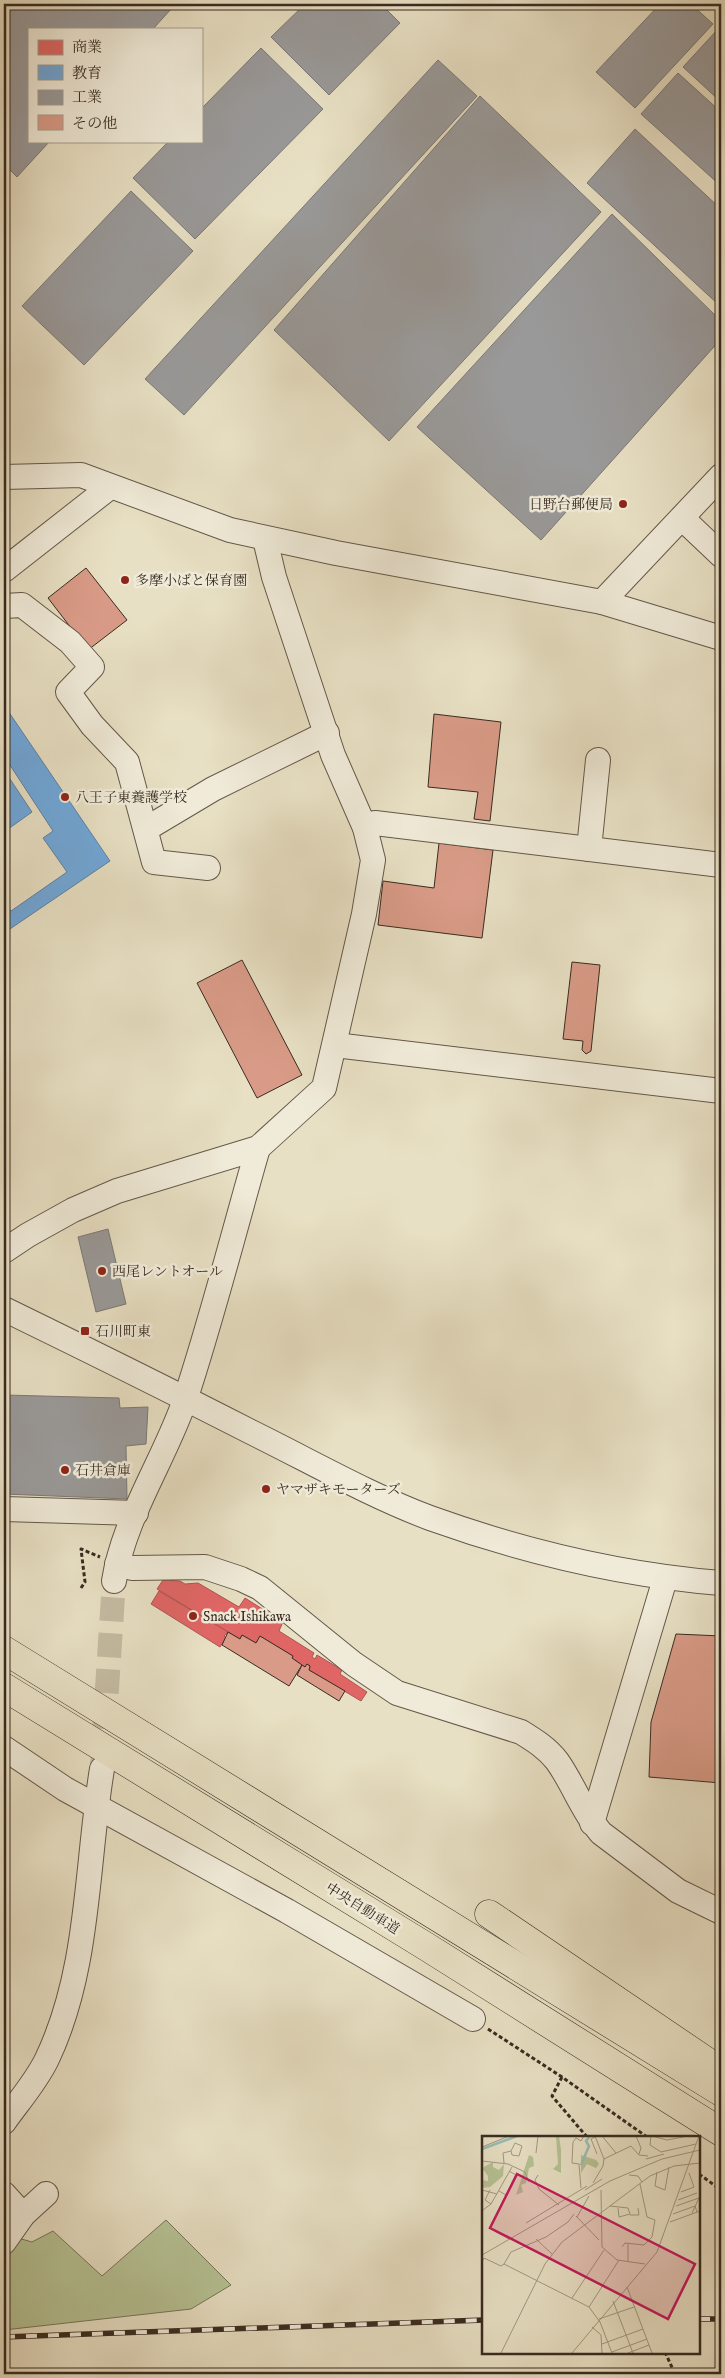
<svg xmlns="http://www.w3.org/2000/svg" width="725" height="2378" font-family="'IM FELL English','Noto Serif JP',serif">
<rect width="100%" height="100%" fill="#e8e0c4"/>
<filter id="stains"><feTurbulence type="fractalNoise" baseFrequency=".004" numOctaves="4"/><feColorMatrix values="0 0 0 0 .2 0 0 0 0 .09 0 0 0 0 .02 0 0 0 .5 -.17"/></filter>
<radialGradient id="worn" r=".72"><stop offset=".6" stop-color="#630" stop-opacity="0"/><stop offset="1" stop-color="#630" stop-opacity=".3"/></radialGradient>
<path fill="#b6c294" stroke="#77765a" d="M 166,2220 L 231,2285 L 191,2309 L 4,2330 L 4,2234 L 32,2242 L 53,2231 L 102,2276 Z"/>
<g fill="#e06666" stroke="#ae5451">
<path d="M 163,1580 L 180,1581 L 185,1584 L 198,1583 L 239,1607 L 245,1598 L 283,1622 L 279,1631 L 314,1653 L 312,1657 L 315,1659 L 317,1655 L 342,1670 L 340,1674 L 367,1692 L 361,1701 L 309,1670 L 310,1666 L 307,1664 L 305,1667 L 292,1658 L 293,1656 L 260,1636 L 256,1643 L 242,1635 L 240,1639 L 157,1589 Z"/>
<path d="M 159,1591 L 228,1632 L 224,1636 L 226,1638 L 220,1647 L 151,1604 Z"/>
</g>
<g fill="#6fa8dc" stroke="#5e82a4">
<path d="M 4,705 L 110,861 L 4,933 L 4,901 L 11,911 L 67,872 L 43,838 L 53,831 L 4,756 Z"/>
<path d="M 4,770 L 32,812 L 4,832 Z"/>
</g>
<g fill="#999" stroke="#7c7875">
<path d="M 4,4 L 168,4 L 172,8 L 153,29 L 29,29 L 29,141 L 50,141 L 17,177 L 4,164 Z"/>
<path d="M 305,4 L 381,4 L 400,23 L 329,95 L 271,37 Z"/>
<path d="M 660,4 L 691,4 L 713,24 L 635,108 L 596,72 Z"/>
<path d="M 718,29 L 721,31 L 721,102 L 683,67 Z"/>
<path d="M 261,48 L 323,109 L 195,239 L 133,178 L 169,141 L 201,141 L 201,109 Z"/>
<path d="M 438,60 L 477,96 L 184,415 L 145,379 Z"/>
<path d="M 678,73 L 721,112 L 721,186 L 641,114 Z"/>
<path d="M 480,96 L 601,212 L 389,441 L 274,330 Z"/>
<path d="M 635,129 L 721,209 L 721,307 L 587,183 Z"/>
<path d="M 131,191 L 193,251 L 84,365 L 22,306 Z"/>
<path d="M 612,214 L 721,321 L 721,339 L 541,540 L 417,427 Z"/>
<path d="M 108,1229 L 126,1304 L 96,1312 L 78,1237 Z"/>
<path d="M 4,1395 L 119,1398 L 120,1408 L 148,1407 L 146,1444 L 126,1446 L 127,1499 L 4,1494 Z"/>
</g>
<g fill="#d99b87" stroke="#382b21">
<path d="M 86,568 L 127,620 L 88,650 L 48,598 Z"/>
<path d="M 434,714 L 501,722 L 490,821 L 474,819 L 478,792 L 428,787 Z"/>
<path d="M 439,843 L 493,850 L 482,938 L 378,925 L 383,881 L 434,888 Z"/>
<path d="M 242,960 L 302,1075 L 257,1098 L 197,983 Z"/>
<path d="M 572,962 L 600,965 L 591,1051 L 586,1054 L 582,1050 L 583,1041 L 563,1039 Z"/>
<path d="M 228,1632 L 240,1639 L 242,1635 L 256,1643 L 260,1636 L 293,1656 L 292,1658 L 302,1665 L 289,1686 L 222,1645 Z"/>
<path d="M 676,1634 L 721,1636 L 721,1783 L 649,1777 L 651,1722 Z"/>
<path d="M 307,1664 L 310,1666 L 309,1670 L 345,1691 L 339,1701 L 297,1675 L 302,1665 L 305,1667 Z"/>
</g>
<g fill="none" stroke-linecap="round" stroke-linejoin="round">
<path stroke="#c5bca3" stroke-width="24" stroke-dasharray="24 12" stroke-linecap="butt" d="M 102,1765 L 114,1581"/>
<defs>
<g id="minor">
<path d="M 4,477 L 81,475 L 230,530 L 336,553 L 602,602 L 721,638"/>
<path d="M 682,518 L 721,555"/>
<path d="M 4,570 L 110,487"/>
<path d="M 602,602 L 721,476"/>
<path d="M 4,606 L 22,605 L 70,642 L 92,667 L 68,692 L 92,725 L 127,762 L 154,862 L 208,868"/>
<path d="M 365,828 L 375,823 L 721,865"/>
<path d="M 146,829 L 213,789 L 327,733"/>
<path d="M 589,849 L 598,760"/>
<path d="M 335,1045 L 721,1091"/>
<path d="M 4,1251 L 28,1235 L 73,1210 L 117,1191 L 258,1148 L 324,1088 L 364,914 L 373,860 L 365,828 L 333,755 L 274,577 L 265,539"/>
<path d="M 4,1309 C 86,1349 169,1390 251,1432 C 310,1461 369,1495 430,1518 C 525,1552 621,1575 721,1583"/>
<path d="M 4,1509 L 136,1513"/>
<path d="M 117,1564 L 132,1568 L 205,1567 L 241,1579 L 260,1588 L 354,1664 L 397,1693 L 521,1732 C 534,1740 547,1748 557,1761 C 573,1783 582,1811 601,1833 L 678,1891 L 721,1912"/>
<path d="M 114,1581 C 124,1517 166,1457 186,1397 C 213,1315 234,1231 258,1148"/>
<path d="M 4,1748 L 65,1789 L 287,1911 L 473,2019"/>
<path d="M 592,1823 L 665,1579"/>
<path d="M 4,2122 C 18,2102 36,2082 47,2059 C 90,1969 86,1865 102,1769"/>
<path d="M 4,2194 L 23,2215"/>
<path d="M 4,2242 L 23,2215 L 46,2194"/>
</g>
<g id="highway">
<path d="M 4,1650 L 721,2092"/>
<path d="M 4,1687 L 427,1947 L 721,2132"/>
<path d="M 489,1914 L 721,2071"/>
</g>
</defs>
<use href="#minor" stroke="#64584a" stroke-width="26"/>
<use href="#highway" stroke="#382b21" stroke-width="29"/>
<g stroke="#382b21" stroke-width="3" stroke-dasharray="4 2.5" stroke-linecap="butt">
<path d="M 81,1588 L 85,1582 L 81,1549 L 100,1557"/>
<path d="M 488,2029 L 562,2077 L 647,2137"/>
<path d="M 562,2077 L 552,2096 L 587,2137"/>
<path d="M 699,2174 L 721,2190"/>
<path d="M 665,2352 L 675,2374"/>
</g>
<use href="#minor" stroke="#f0ebd9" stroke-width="24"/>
<use href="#highway" stroke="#e8e0c4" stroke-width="28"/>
<defs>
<g id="rail">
<path d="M 699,2319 L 721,2319"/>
<path d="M 4,2337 L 484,2320"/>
</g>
</defs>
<use href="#rail" stroke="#382b21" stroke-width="5.5"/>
<use href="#rail" stroke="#f0ebd9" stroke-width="4" stroke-dasharray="11" stroke-linecap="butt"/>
</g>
<g fill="#8f2418" stroke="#f0ebd9" stroke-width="2">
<circle cx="623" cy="504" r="5"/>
<circle cx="125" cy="580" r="5"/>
<circle cx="65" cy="797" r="5"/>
<circle cx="102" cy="1271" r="5"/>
<rect x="80" y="1326" width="10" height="10" rx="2.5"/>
<circle cx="65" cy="1470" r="5"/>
<circle cx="266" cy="1489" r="5"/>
<circle cx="193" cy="1616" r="5"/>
</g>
<g text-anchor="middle" stroke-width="5" stroke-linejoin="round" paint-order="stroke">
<g font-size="14" fill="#382b21" stroke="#f0ebd9" text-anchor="start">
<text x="613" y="509" text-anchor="end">日野台郵便局</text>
<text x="135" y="585">多摩小ばと保育園</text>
<text x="75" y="802">八王子東養護学校</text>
<text x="112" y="1276">西尾レントオール</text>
<text x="95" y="1336">石川町東</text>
<text x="75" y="1475">石井倉庫</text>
<text x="276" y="1494">ヤマザキモーターズ</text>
<text x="203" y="1621">Snack Ishikawa</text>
</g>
<g font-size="14" fill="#382b21" stroke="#f0ebd9">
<text transform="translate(363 1908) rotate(32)" y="5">中央自動車道</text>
</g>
</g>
<g transform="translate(482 2136)">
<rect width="218" height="218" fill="#e8e0c4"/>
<path d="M 74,0 L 77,0 L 79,14 L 79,37 L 71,33 L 76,28 ZM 47,19 L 51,21 L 52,30 L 47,32 L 44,47 L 39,49 L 41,56 L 34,59 ZM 99,19 L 114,24 L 117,28 L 114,32 L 105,28 L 99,37 ZM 11,26 L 11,31 L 17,34 L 22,28 L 21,40 L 8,51 L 0,52 L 0,44 L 6,45 L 6,40 L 0,32 Z" fill="#b6c294"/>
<path fill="none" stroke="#97bdb6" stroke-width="2.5" d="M 0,13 L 35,0M 99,29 L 107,10 L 104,5 L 108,0"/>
<path fill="none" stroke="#a29883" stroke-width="1" d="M 113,0 L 122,23 L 121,30M 120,0 L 134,17M 154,0 L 159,12 L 157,18M 169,0 L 168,9 L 179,16M 170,0 L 185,4 L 206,0M 113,1 L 109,3 L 115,18M 0,11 L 27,0M 179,16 L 214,8M 54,17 L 56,0M 122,23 L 149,10 L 157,19 L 166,20M 164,23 L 182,18M 0,25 L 26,28 L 43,36 L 47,46M 22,27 L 21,17 L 29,15 L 33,7 L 40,10 L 37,20 L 30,19 L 29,15M 175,36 L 173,50 L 183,54 L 187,31M 56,39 L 53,44 L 57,53 L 77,69M 147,39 L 156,40 L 160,46M 111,47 L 121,30M 99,52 L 97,28 L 90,27 L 91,6 L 94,2 L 99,5 L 102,0M 0,54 L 15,58M 8,54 L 3,64 L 9,68M 103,54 L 120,43M 119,54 L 120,111 L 135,124 L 163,128M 17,55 L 24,59 L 34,39 L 27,35M 199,56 L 212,51 L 207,37M 196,64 L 215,57M 128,70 L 146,72 L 148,78 L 137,81 L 136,72M 194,70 L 217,62 L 218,65M 1,74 L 9,68 L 30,31M 210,77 L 218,60M 191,78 L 213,70 L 215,76M 148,79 L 157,79 L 156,72M 94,80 L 117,104M 95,81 L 107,60M 188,86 L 218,75M 44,87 L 105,50M 54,103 L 70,118M 146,108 L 146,125M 140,111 L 143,107 L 162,109 L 170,101 L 173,84 L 165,81 L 158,48M 0,119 L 128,45 L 180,23 L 218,14M 0,126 L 2,122 L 19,130 L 22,128M 22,128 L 107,171 L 118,186 L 130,217M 22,128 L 29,116 L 64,101 L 86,86 L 92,78M 145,151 L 170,217M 90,162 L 122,114M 131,165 L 151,217M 107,171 L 137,124M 117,183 L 152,171M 110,191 L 119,199 L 120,217M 120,208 L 161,193M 130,216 L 165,203M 19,217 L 63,128 L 80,106 L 168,40 L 192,30 L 218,27M 90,217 L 175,116 L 217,0M 146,217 L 167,209"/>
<path fill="#c2185b" fill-opacity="0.15" stroke="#c2185b" stroke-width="2.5" d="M 35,38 L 213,128 L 186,183 L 8,92 Z"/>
<rect width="218" height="218" fill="none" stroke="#382b21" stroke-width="2.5"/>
</g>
<rect width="725" height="2378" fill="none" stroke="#e8e0c4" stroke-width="20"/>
<rect x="5" y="5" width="715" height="2368" fill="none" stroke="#382b21" stroke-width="2.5"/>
<rect x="10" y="10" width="705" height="2358" fill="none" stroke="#382b21"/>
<rect x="28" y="28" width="175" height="115" fill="#f0ebd9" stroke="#a69e8f"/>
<rect x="38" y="40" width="25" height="15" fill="#e06666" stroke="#a69e8f"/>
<text x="72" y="52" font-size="15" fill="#382b21">商業</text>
<rect x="38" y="65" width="25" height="15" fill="#6fa8dc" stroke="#a69e8f"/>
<text x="72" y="78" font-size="15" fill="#382b21">教育</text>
<rect x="38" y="90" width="25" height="15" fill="#999999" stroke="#a69e8f"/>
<text x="72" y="102" font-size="15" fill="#382b21">工業</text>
<rect x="38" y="115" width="25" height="15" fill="#d99b87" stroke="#a69e8f"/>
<text x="72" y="128" font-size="15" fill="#382b21">その他</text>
<rect width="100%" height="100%" filter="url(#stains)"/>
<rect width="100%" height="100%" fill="url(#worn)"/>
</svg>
